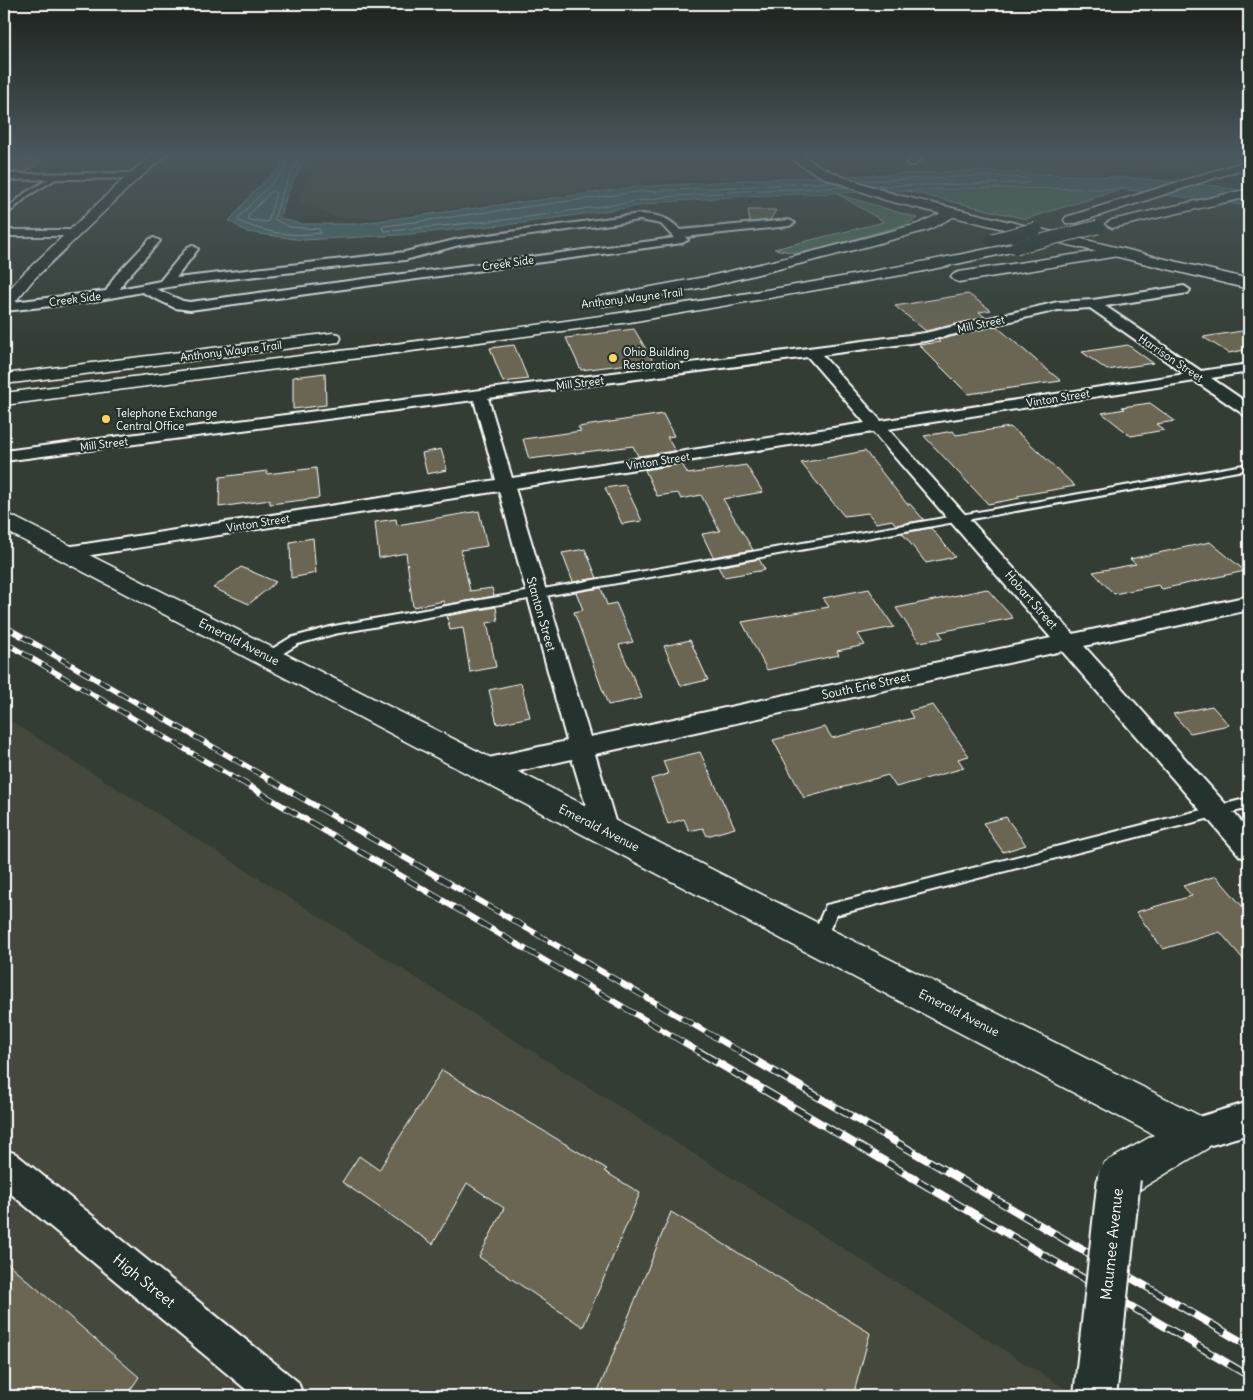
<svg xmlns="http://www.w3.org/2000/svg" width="1253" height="1400" font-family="Delius,sans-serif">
<rect width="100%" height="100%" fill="#343d34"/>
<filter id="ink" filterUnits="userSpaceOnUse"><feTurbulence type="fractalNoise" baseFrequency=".02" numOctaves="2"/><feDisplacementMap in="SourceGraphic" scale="10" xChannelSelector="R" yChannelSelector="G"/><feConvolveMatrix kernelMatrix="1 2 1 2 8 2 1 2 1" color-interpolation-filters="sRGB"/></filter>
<g filter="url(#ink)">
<g fill="#44493d">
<path d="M 320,154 L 1168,154 L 1197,158 L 1137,174 L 948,169 L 669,180 L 375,218 L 334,217 L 297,200 L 320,157 Z"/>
<path d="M 4,717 L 1056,1383 L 1076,1396 L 4,1396 Z"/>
</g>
<g fill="#51725c" stroke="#a8b8ae">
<path d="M 986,188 L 1121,189 L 1026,219 L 902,190 Z"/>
<path d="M 838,194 L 917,218 L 907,224 L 802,254 L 774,249 L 884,222 Z"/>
</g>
<path fill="#4a6f6d" stroke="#92a9a7" d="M 282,154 L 307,154 L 289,190 L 279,218 L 301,224 L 355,224 L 636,187 L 763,179 L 980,171 L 1135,178 L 1216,186 L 1249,192 L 1249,206 L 1121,189 L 986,188 L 743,196 L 665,202 L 522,223 L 400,235 L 303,240 L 247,232 L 229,221 L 254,191 L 281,166 Z"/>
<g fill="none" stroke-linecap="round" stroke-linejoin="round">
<g stroke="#b7c5c5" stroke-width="1">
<path d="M 287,154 L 285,169 L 238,218 L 239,221 C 264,233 294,237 321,233 L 319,229 L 289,227 L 274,219 L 284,188 L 302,154"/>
<path d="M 858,181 L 980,176 L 1027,178 L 1030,181 L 1027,183 L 874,186"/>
<path d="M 831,182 L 637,192 L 384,226 L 382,228 L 385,231 L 400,230 L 521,218 L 665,197 L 743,191 L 845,187"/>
<path d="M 272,191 L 276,193 L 268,222 L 248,220 L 248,216 Z"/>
</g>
</g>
<g fill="#6a6652" stroke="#fff">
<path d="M 4,159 L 42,160 L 25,172 L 4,172 Z"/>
<path d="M 748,210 L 776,210 L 770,220 L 750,222 Z"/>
<path d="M 968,294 L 991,310 L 979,312 L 985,317 L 926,331 L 895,306 Z"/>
<path d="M 996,326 L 1037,361 L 1061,381 L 968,394 L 919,345 L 940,342 L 938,340 Z"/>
<path d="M 634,329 L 653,361 L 581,370 L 566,338 Z"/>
<path d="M 1249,330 L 1249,349 L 1229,353 L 1203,337 Z"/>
<path d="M 514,345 L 528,379 L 503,382 L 490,348 Z"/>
<path d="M 1128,345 L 1153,363 L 1107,370 L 1082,352 Z"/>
<path d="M 325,373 L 326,405 L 293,409 L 293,377 Z"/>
<path d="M 1150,403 L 1175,421 L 1156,424 L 1164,430 L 1131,436 L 1102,413 L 1125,409 L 1122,407 Z"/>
<path d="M 663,414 L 674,436 L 667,437 L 675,451 L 638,456 L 633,446 L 529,459 L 523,439 L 581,431 L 578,427 Z"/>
<path d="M 1010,427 L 1024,438 L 1075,486 L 1017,496 L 1020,498 L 988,504 L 924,436 L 953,431 L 956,435 Z"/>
<path d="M 441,449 L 447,470 L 427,474 L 422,453 Z"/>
<path d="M 865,451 L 907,504 L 910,504 L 924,520 L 896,525 L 892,520 L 876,523 L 868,513 L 844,516 L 801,463 Z"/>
<path d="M 682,464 L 688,474 L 746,465 L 763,492 L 723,499 L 753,550 L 713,557 L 702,534 L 720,531 L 701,495 L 681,499 L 678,493 L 657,496 L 645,470 Z"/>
<path d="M 316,468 L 319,498 L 270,504 L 270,500 L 219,507 L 220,477 L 267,471 L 267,474 Z"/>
<path d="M 625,485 L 642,521 L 622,524 L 605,488 Z"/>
<path d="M 479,511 L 487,546 L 461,550 L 470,591 L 492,588 L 494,596 L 444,605 L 444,601 L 413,607 L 406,553 L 379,558 L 375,522 L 396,519 L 397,525 Z"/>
<path d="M 931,528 L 955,557 L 926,563 L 902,533 Z"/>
<path d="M 313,538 L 316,573 L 291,578 L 290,542 Z"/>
<path d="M 1210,542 L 1245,571 L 1162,589 L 1158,585 L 1114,594 L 1093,572 L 1136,564 L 1130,559 Z"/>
<path d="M 585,549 L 597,578 L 573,582 L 562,553 Z"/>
<path d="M 759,559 L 765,570 L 724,577 L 718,567 Z"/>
<path d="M 241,567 L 276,582 L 249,604 L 213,588 Z"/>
<path d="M 601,588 L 607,605 L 616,603 L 633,642 L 619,645 L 642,698 L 608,705 L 574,612 L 583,610 L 576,592 Z"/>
<path d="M 869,589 L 894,627 L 858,634 L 865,645 L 837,651 L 839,655 L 767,670 L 742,622 L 829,607 L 823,598 Z"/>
<path d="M 987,589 L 1013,618 L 939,632 L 943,638 L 919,642 L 896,608 Z"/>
<path d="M 496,607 L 498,621 L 487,623 L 496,667 L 470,672 L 463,628 L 450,630 L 447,616 Z"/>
<path d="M 690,640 L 708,680 L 681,686 L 664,646 Z"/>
<path d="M 521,683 L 530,717 L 497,724 L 489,690 Z"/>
<path d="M 933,705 L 969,756 L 958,759 L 964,768 L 896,787 L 888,775 L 804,798 L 773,740 L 825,727 L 832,738 L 913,718 L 909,711 Z"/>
<path d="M 1212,706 L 1229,725 L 1190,733 L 1173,714 Z"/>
<path d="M 700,752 L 735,828 L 707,836 L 703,828 L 689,831 L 684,819 L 668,824 L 651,779 L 668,774 L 663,761 Z"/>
<path d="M 1006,817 L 1026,845 L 1003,852 L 983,823 Z"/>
<path d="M 1216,876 L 1249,914 L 1249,966 L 1220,932 L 1163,949 L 1136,912 L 1192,896 L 1183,886 Z"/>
<path d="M 442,1070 L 607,1169 L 604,1171 L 640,1193 L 583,1327 L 479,1257 L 504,1208 L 467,1183 L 433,1244 L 342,1182 L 359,1156 L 379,1170 Z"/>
<path d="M 671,1212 L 870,1333 L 853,1396 L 596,1396 Z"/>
<path d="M 4,1260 L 139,1377 L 126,1396 L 4,1396 Z"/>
</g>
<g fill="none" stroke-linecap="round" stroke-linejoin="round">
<defs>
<g id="lane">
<path d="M 54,176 L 59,177 L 29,195 L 4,217 L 4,212 L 25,193 Z"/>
<path d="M 1249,464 L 1249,469 L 334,634 L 298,644 L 272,660 L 264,660 L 263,657 L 264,654 L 290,638 L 334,626 Z"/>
<path d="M 1249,798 L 1249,808 L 836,915 L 823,944 L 818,946 L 813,944 L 811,939 L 826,905 L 831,904 Z"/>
</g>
<g id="street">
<path d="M 915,154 L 925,154 L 915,165 L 909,165 L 907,163 Z"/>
<path d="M 134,173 L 139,176 L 138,178 L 4,180 L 4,174 Z"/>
<path d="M 640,214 C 657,215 669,217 680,230 L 789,220 L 795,223 L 789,226 L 685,237 L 688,240 L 682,243 L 190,310 L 175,308 L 142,292 L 89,302 L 4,311 L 4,303 L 106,291 L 115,276 L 150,239 L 154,238 L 160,241 L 124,281 L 120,289 L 160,281 L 188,247 L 192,245 L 198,249 L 176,278 L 405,252 L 459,239 ZM 640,220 L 661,224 L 674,238 L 190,302 L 183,301 L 156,289 L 193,283 L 405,260 L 459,245 Z"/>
<path d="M 4,230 L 75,230 L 81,233 L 75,236 L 4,236 Z"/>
<path d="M 1184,286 L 1190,290 L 1188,293 L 1105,306 L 1201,371 L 1249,364 L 1249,372 L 1211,378 L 1249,404 L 1249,416 L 1243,414 L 1195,381 L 888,429 L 1073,634 L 1249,596 L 1249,610 L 1084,646 L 1249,830 L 1249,860 L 1240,856 L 1062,651 L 595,754 L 618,831 L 614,839 L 605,842 L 596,839 L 572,759 L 484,779 L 475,776 L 472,769 L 475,762 L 484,759 L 567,741 L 499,491 L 66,559 L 59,557 L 57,553 L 59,549 L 66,547 L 496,480 L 474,400 L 4,461 L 4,451 L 925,333 L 1058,302 L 1093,300 ZM 1090,308 L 1185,374 L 881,421 L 822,355 L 925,341 L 1058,310 ZM 808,357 L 865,423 L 512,478 L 488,398 ZM 873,432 L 1051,638 L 590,737 L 515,488 Z"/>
<path d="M 1249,1102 L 1249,1134 L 1194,1150 L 1182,1146 L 1178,1134 L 1182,1122 Z"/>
<path d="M 4,1149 L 16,1154 L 298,1382 L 303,1396 L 254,1396 L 4,1188 Z"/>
</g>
<g id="secondary">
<path d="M 155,154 L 168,154 L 138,179 L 33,280 L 10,308 L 4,310 L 4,295 L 23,274 L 130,173 Z"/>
<path d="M 786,154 L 800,154 L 819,166 L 843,177 L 894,194 L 1249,279 L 1249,289 L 885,200 L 822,177 L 799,164 Z"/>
<path d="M 4,514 L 12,516 L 1208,1120 L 1214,1134 L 1208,1148 L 1134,1193 L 1119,1199 L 1104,1193 L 1098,1178 L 1104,1163 L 1154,1135 L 4,530 Z"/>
</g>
<g id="highway">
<path d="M 1249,160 L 1249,167 L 1076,223 L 1066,223 L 1064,220 L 1066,217 Z"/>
<path d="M 1249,189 L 1249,197 L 1112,228 L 1105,224 L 1112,220 Z"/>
<path d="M 952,208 L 959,212 L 957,215 L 928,230 L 831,256 L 710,286 L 603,306 L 597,304 L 595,301 L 597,298 L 603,296 L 710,276 L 823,249 L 918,224 Z"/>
<path d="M 1016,243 L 1021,244 L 1023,247 L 1021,250 L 919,272 L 630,322 L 4,405 L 4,393 C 342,350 682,314 1016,243 Z"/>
<path d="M 1119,248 L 1124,249 L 1126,252 L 1124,255 L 959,282 L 954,280 L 951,277 L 954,274 L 959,272 Z"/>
<path d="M 333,333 L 339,334 L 341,338 L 339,342 L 4,384 L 4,374 Z"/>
</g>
</defs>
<use href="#lane" stroke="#fff" stroke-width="4"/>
<use href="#street" stroke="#fff" stroke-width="4"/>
<use href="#secondary" stroke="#fff" stroke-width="3"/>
<use href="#highway" stroke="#fff" stroke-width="3"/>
<use href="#lane" fill="#26332d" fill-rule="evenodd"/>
<use href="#street" fill="#26332d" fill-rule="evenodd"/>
<use href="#secondary" fill="#26332d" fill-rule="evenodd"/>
<use href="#highway" fill="#26332d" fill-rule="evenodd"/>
<defs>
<g id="rail-far2">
<path d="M 4,626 L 272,781"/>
<path d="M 4,642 L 239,781"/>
</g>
<g id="rail-far1">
<path d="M 237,779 L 703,1054"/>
<path d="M 269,779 L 744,1054"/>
</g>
<g id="rail">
<path d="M 701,1053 L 1249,1376"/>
<path d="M 742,1053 L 1249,1346"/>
</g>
</defs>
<use href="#rail-far2" stroke="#fff" stroke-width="5.5"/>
<use href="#rail-far1" stroke="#fff" stroke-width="6"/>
<use href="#rail" stroke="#fff" stroke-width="8"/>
<use href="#rail-far2" stroke="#26332d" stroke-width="4" stroke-dasharray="11" stroke-linecap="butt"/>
<use href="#rail-far1" stroke="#26332d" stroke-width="4.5" stroke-dasharray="14" stroke-linecap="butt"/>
<use href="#rail" stroke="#26332d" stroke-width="5.5" stroke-dasharray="18" stroke-linecap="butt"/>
<defs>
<path id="secondary-bridge" d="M 1095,1396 L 1119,1178"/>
<g id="highway-bridge">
<path d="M 992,240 L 1036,229"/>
<path d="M 1016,247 L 1098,227"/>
</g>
</defs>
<use href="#secondary-bridge" stroke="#fff" stroke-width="46" stroke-linecap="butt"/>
<use href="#highway-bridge" stroke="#fff" stroke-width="15" stroke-linecap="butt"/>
<use href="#secondary-bridge" stroke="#26332d" stroke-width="42"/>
<use href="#highway-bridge" stroke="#26332d" stroke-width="13"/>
</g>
</g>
<linearGradient id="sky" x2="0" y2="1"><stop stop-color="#1d221d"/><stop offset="0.44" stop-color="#4a575c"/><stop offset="1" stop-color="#4a575c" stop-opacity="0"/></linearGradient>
<rect width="1253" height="350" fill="url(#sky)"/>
<g fill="#ffd166" stroke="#26332d" stroke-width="2">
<circle cx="613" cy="358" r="5"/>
<circle cx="106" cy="419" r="5"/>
</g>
<g text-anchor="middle" stroke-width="4.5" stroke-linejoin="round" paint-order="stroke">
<g font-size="11" fill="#fff" stroke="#26332d">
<text transform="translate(508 263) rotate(-8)" y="4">Creek Side</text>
<text transform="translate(632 298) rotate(-7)" y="4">Anthony Wayne Trail</text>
<text transform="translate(75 299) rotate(-7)" y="4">Creek Side</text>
<text transform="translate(981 324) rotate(-12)" y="4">Mill Street</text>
<text transform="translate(231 351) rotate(-7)" y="4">Anthony Wayne Trail</text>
<text transform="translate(1171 358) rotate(34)" y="4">Harrison Street</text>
<text transform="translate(580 383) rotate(-7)" y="4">Mill Street</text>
<text transform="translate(1058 398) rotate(-9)" y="4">Vinton Street</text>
<text transform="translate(104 444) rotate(-7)" y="4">Mill Street</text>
<text transform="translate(658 461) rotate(-9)" y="4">Vinton Street</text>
<text transform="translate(258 523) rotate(-9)" y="4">Vinton Street</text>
</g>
<g font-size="11" fill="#fff" stroke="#26332d" text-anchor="start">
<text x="623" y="356">Ohio Building<tspan x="623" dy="13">Restoration</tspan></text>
<text x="116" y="417">Telephone Exchange<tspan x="116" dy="13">Central Office</tspan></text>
</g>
<g font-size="12" fill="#fff" stroke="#26332d">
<text transform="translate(1031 600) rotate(49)" y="4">Hobart Street</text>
<text transform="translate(541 614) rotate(74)" y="4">Stanton Street</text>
<text transform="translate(239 642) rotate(27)" y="4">Emerald Avenue</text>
<text transform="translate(866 686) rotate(-12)" y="4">South Erie Street</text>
<text transform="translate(599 828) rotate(27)" y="4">Emerald Avenue</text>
<text transform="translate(959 1013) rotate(27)" y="4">Emerald Avenue</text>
</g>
<g font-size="15" fill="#fff" stroke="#26332d">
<text transform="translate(1112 1244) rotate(-84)" y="5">Maumee Avenue</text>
<text transform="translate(144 1281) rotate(39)" y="5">High Street</text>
</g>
</g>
<rect width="1253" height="1400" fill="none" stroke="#26332d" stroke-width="20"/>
<rect x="10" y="10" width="1233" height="1380" fill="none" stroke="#fff" stroke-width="2" filter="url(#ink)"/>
</svg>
